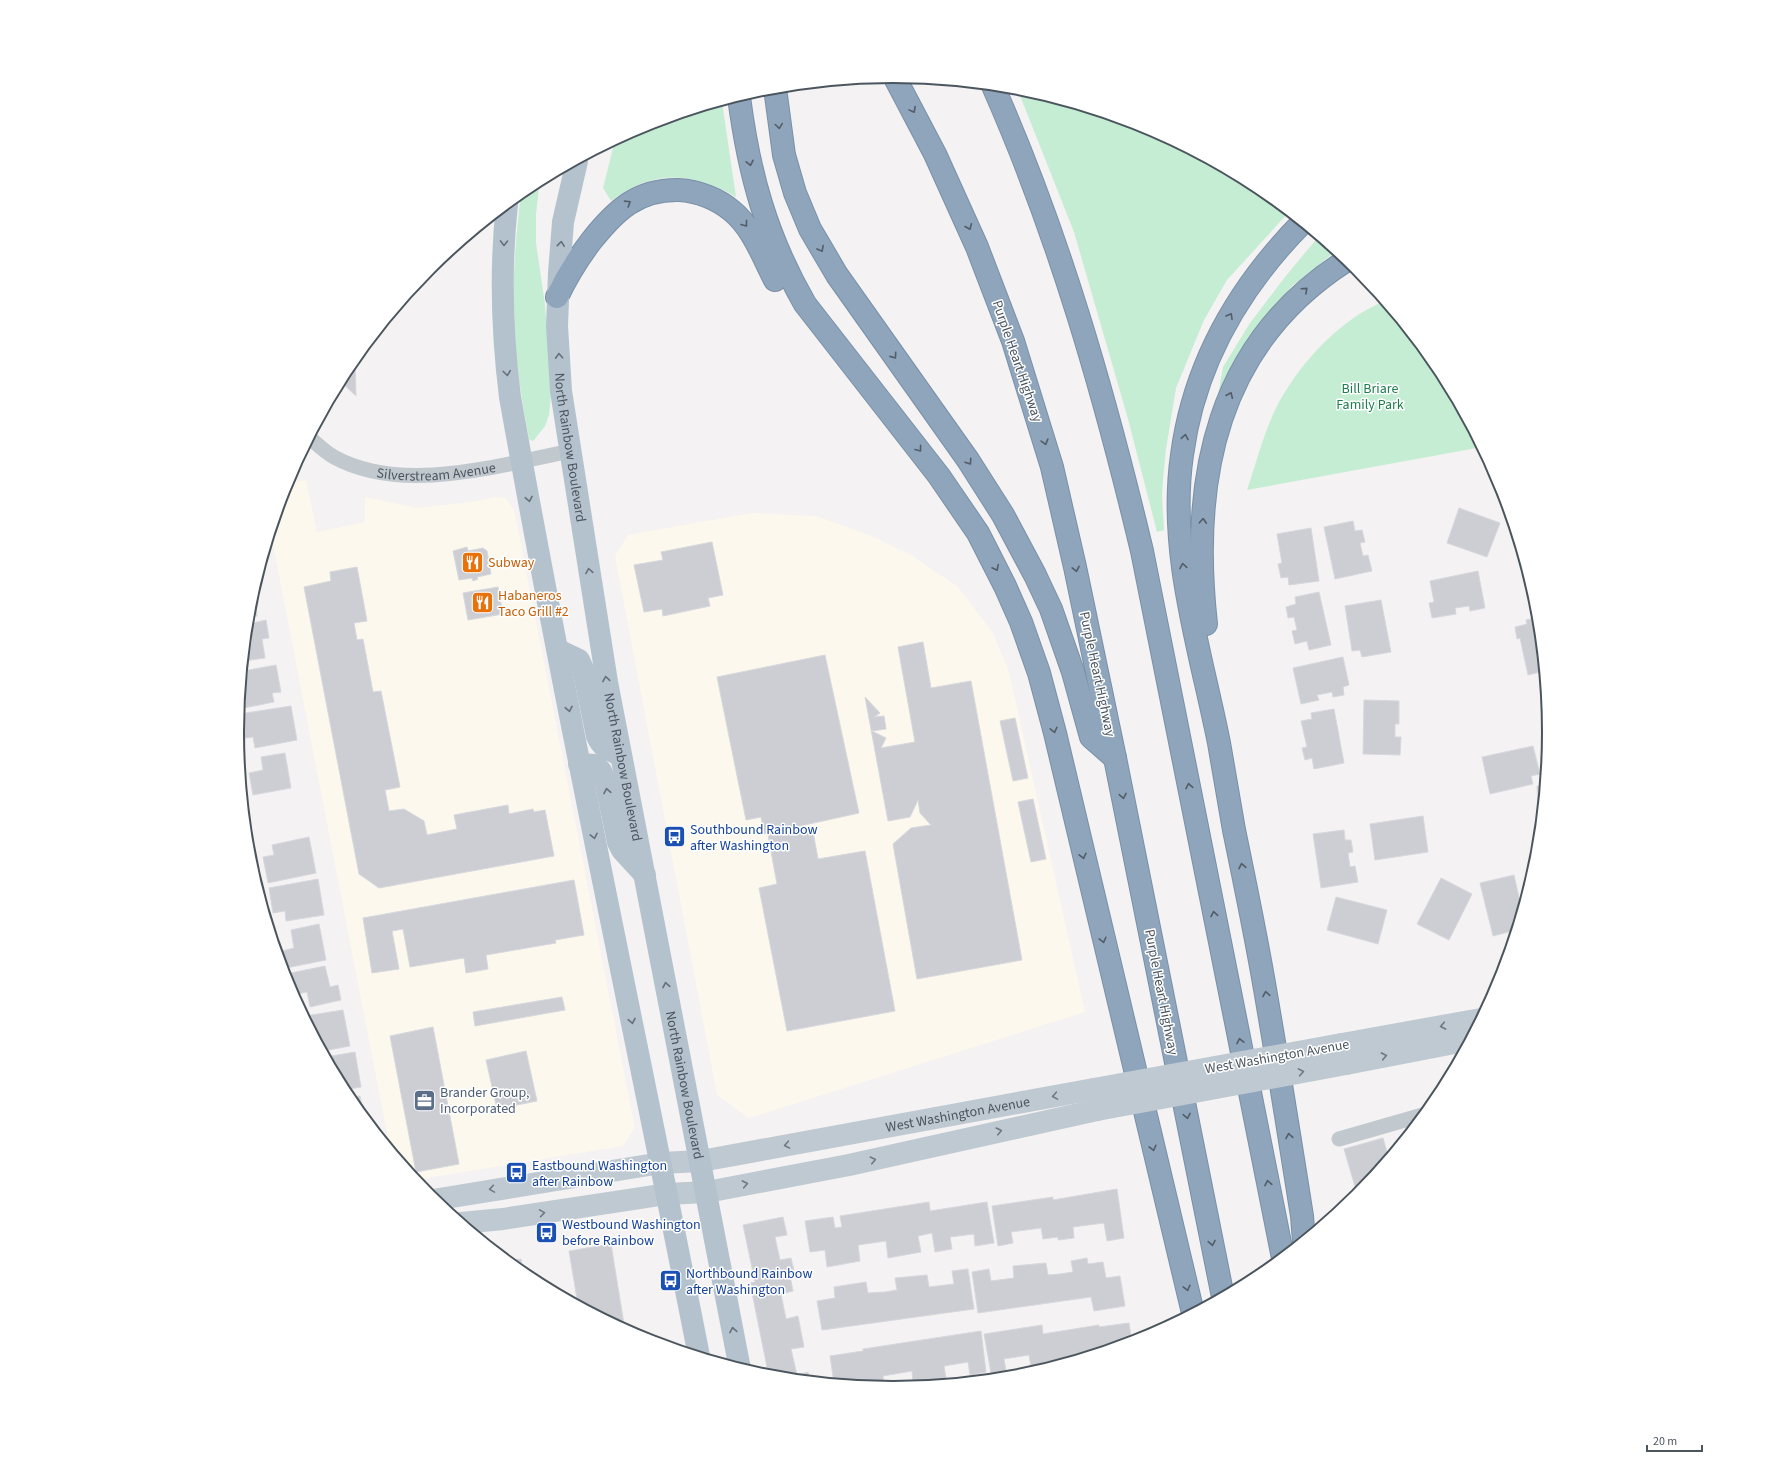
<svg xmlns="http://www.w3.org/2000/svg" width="1787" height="1465" font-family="'Source Sans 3',sans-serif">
<rect width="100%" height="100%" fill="#f4f2f2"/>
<g fill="#fcf8ee">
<path d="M 288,479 L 289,483 L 306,480 L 317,532 L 365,522 L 365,497 L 417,508 L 472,502 L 496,497 L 505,498 L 514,509 L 635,1128 L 623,1146 L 415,1180 L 390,1149 L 271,534 Z"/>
<path d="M 751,513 L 816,516 L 872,536 L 911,555 L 958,587 L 993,633 L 1009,672 L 1085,1012 L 749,1118 L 717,1095 L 615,556 L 628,535 Z"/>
</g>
<g fill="#c5edd4">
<path d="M 1017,88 L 1145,126 L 1258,187 L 1289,212 L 1227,280 L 1204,320 L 1176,388 L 1166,449 L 1163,480 L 1162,496 L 1164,530 L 1157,532 L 1128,419 L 1074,232 Z"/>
<path d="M 722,102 L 736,197 C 692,172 653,169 611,201 L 603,188 L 615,140 L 642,126 Z"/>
<path d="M 540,180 L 536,214 L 536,243 L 545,304 L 551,394 L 549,415 L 545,426 L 534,440 L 532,441 L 529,439 C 522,400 515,361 514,321 C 512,279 516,235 521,193 Z"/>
<path d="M 1319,236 L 1336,251 L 1292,286 L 1256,331 L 1218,395 L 1223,367 L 1250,323 L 1285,277 Z"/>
<path d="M 1385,301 L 1439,368 L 1482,447 L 1247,490 C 1257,461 1264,431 1278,404 C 1300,363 1341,318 1385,301 Z"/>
</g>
<g fill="#ccced4" stroke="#d7d8dd">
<path d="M 355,359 L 356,396 L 340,381 Z"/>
<path d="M 1459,508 L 1500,523 L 1487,557 L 1447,543 Z"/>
<path d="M 1353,521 L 1355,531 L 1362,530 L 1365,542 L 1360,543 L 1363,556 L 1368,555 L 1372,571 L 1335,579 L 1324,527 Z"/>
<path d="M 1311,528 L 1319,581 L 1289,585 L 1288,577 L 1281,578 L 1278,564 L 1282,563 L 1277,534 Z"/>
<path d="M 712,542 L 723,595 L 708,598 L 710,606 L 663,616 L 662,609 L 644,612 L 634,565 L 663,560 L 661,552 Z"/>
<path d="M 467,547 L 468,551 L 483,548 L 487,551 L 491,574 L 477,577 L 478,579 L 473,581 L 472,578 L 459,580 L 453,551 Z"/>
<path d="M 357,567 L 367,621 L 354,623 L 357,640 L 363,639 L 373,692 L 381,691 L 400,787 L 385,790 L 389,811 L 404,809 L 424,821 L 427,835 L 457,829 L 454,815 L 508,805 L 509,814 L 533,809 L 534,812 L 545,810 L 554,856 L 379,888 L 359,874 L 304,587 L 331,581 L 330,572 Z"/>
<path d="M 1478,571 L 1485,608 L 1470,611 L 1469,606 L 1455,608 L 1456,614 L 1432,618 L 1429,603 L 1434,602 L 1430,581 Z"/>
<path d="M 498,587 L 503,614 L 468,620 L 463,593 Z"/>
<path d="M 254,590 L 257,616 L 248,617 L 250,604 Z"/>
<path d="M 1319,592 L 1331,645 L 1309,650 L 1307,641 L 1295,644 L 1292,631 L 1297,630 L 1294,617 L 1288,618 L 1286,607 L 1296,604 L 1295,597 Z"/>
<path d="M 1381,600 L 1391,652 L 1362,657 L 1360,650 L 1352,651 L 1345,606 Z"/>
<path d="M 1539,617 L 1544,671 L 1528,675 L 1520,638 L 1517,639 L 1515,627 L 1527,624 L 1526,620 Z"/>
<path d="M 266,620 L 269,638 L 262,639 L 265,658 L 244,661 L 248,624 Z"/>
<path d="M 923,642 L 931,688 L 971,681 L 1022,960 L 917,979 L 893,844 L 911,828 L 931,825 L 920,813 L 918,800 L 910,817 L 888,821 L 865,697 L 880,713 L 874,717 L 884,716 L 886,729 L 872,731 L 886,738 L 881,748 L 915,742 L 898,647 Z"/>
<path d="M 825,655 L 859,813 L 764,834 L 761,817 L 746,820 L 717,677 Z"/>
<path d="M 1343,657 L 1349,685 L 1343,687 L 1344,695 L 1333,697 L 1332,692 L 1317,695 L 1319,700 L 1301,704 L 1293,668 Z"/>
<path d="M 276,665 L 281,692 L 272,693 L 274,702 L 239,709 L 243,671 Z"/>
<path d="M 1364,700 L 1399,701 L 1399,724 L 1395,724 L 1395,737 L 1401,737 L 1400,755 L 1363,754 Z"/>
<path d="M 291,706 L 297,740 L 255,748 L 253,737 L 239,739 L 237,728 L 239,714 Z"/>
<path d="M 1334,709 L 1344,763 L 1314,769 L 1312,758 L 1305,760 L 1302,748 L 1307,747 L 1301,721 L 1312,719 L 1311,713 Z"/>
<path d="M 1015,718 L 1028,778 L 1013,781 L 1000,721 Z"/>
<path d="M 1533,746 L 1540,774 L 1531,776 L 1533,784 L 1490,794 L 1482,757 Z"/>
<path d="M 285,753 L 291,788 L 253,795 L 249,773 L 263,770 L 261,757 Z"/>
<path d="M 1537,786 L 1545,786 L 1541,822 L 1539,822 Z"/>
<path d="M 1033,799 L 1046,859 L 1031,862 L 1018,802 Z"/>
<path d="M 1423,816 L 1428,852 L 1375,860 L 1370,824 Z"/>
<path d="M 812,826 L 818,859 L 865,851 L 895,1011 L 787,1031 L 759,888 L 777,884 L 768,835 Z"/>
<path d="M 1344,830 L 1345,840 L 1351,840 L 1353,852 L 1348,853 L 1350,867 L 1355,866 L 1358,882 L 1321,888 L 1313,834 Z"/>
<path d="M 309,837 L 316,873 L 268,883 L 263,857 L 274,855 L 272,845 Z"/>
<path d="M 1514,875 L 1522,911 L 1516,930 L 1493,936 L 1480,883 Z"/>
<path d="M 1441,878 L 1472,894 L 1449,940 L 1417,924 Z"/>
<path d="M 318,879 L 324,915 L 286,921 L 285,911 L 273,913 L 269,888 Z"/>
<path d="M 574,880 L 584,935 L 555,940 L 556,943 L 486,955 L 488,969 L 466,973 L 464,958 L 410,967 L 403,929 L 392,931 L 399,969 L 372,973 L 363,918 Z"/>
<path d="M 1336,897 L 1387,910 L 1378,944 L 1327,930 Z"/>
<path d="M 319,924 L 326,960 L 286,968 L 282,951 L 294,948 L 291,930 Z"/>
<path d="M 325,966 L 330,987 L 338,985 L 341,1000 L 310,1007 L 307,992 L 293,995 L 288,987 L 286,974 Z"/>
<path d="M 562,997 L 565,1010 L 475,1026 L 473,1012 Z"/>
<path d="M 343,1010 L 350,1046 L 323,1051 L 305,1016 Z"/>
<path d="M 433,1027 L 459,1164 L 416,1172 L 390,1036 Z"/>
<path d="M 526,1051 L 537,1101 L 497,1109 L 486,1060 Z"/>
<path d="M 355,1052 L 361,1087 L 344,1090 L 326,1057 Z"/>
<path d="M 360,1096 L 364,1117 L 348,1098 Z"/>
<path d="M 1383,1138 L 1389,1159 L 1358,1197 L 1344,1149 Z"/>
<path d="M 1117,1189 L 1124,1238 L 1107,1241 L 1104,1223 L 1073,1227 L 1074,1238 L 1058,1240 L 1058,1237 L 1043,1239 L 1041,1228 L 1011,1232 L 1013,1243 L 998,1246 L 992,1206 L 1053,1197 L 1053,1200 Z"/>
<path d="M 929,1202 L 930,1211 L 987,1202 L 994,1243 L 975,1246 L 974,1234 L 950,1237 L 952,1249 L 935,1252 L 932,1233 L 918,1236 L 921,1252 L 888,1258 L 886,1241 L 858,1245 L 860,1261 L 827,1267 L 825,1250 L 810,1252 L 805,1221 L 833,1217 L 835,1228 L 842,1227 L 840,1216 Z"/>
<path d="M 783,1217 L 787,1235 L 775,1237 L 780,1260 L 791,1258 L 795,1275 L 790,1276 L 793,1291 L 781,1294 L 786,1319 L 798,1316 L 804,1347 L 791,1349 L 797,1375 L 808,1372 L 810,1381 L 769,1377 L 750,1283 L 755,1282 L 743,1225 Z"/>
<path d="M 611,1244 L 625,1330 L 578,1305 L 569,1251 Z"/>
<path d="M 1087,1258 L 1088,1264 L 1103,1262 L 1106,1278 L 1120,1276 L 1125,1306 L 1094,1311 L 1091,1297 L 978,1313 L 972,1272 L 989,1269 L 991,1281 L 1014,1278 L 1013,1266 L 1046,1263 L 1048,1275 L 1060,1274 L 1073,1272 L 1071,1261 Z"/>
<path d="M 521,1259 L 523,1274 L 508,1261 Z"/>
<path d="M 968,1269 L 974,1309 L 822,1330 L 817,1301 L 835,1298 L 834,1287 L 866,1282 L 868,1293 L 885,1292 L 897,1290 L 895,1278 L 927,1275 L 929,1287 L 954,1284 L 952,1271 Z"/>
<path d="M 1129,1323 L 1132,1343 L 1087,1356 L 1063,1360 L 1063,1364 L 1048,1368 L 1047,1365 L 1031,1367 L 1029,1355 L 1004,1359 L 1006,1371 L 991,1373 L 984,1334 L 1042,1325 L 1043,1334 L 1099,1325 L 1099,1327 Z"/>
<path d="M 981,1331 L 986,1372 L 970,1375 L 968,1362 L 944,1366 L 946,1378 L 913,1383 L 912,1371 L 883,1376 L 884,1386 L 878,1387 L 852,1385 L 851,1381 L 834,1383 L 830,1356 L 863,1351 L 863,1349 Z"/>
<path d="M 654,1336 L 655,1343 L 641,1338 Z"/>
</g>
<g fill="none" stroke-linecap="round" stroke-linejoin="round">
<defs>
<g id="highway">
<path d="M 894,76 L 935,154 L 977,247 L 1013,341 L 1052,467 L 1075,567 L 1115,758 L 1223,1297"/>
<path d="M 993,86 C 1059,235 1104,392 1142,551 L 1283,1258"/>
<path d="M 775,88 L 784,155 L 795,193 L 810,229 L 837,275 L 968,460 L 1003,515 L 1035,575 L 1051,609 L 1073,672 L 1091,737 L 1115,758"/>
<path d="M 739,97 C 749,174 766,236 805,304 L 939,476 L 978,533 L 1005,586 L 1021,622 L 1039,673 L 1055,733 L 1193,1313"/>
<path d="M 1302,223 C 1239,287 1194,365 1182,455 C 1168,552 1200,648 1219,743 C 1224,772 1229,801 1234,830 C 1245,883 1256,936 1265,989 C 1278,1064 1290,1140 1302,1216 L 1304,1241"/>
<path d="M 557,297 C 567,276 578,258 592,240 C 616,210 638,189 679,190 C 698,191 718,199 732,211 C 753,228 763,257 775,280"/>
<path d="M 1206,624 C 1190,479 1216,343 1347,260"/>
</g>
</defs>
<use href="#highway" stroke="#7990a8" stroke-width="24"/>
<g stroke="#c1c9cf" stroke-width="15">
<path id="s1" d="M 310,438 C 317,444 325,452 334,457 C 403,495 499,465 571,451"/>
<path d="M 1339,1139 L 1426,1114"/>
</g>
<g stroke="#bfc9d2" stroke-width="22">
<path d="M 1342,1044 L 1481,1019"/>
<path d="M 1346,1064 L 1470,1040"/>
<path id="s2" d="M 433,1200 L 661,1163 L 701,1161 L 1094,1089"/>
<path d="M 461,1223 L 503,1219 L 667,1194 L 707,1192 L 849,1165 L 1097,1110"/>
</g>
<g stroke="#b4c2ce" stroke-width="22">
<path id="s3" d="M 577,161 L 563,222 L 559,273 L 557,326 L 561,391 L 607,682 L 740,1369"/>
<path d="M 507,204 C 500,268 502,333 510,397 C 567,718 636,1036 699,1356"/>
<path d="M 558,650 L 579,660 L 583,669 L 597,736 C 602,748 609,750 620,755"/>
<path d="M 579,764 L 595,765 L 601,771 L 605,780 L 618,842 L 622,850 L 645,875"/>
</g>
<use href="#highway" stroke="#8ea5bc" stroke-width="22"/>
<g stroke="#bfc9d2" stroke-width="22">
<path d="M 1094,1089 L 1342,1044"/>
<path d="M 1097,1110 L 1346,1064"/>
</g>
</g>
<defs><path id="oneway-chevron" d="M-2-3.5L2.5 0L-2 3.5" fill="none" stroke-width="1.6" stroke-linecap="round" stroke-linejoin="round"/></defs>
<g stroke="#525d67">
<use href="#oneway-chevron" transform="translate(913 110) rotate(62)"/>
<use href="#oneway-chevron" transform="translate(779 126) rotate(82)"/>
<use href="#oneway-chevron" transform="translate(750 163) rotate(78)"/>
<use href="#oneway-chevron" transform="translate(628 203) rotate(-32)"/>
<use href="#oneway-chevron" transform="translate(745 224) rotate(52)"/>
<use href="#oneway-chevron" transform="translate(969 227) rotate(67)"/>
<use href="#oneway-chevron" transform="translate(821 249) rotate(61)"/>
<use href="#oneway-chevron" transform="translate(1305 290) rotate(-42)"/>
<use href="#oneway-chevron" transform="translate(1230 316) rotate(-60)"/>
<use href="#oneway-chevron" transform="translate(894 356) rotate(55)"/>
<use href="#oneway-chevron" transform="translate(1230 395) rotate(-67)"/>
<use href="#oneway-chevron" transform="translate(1185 437) rotate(-80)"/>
<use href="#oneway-chevron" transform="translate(1045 442) rotate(74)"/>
<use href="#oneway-chevron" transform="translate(919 449) rotate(53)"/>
<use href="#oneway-chevron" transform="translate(969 462) rotate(56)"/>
<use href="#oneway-chevron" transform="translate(1203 521) rotate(-87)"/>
<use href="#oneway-chevron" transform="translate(1183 566) rotate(-99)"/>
<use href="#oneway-chevron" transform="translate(996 568) rotate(63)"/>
<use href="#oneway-chevron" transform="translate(1076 569) rotate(78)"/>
<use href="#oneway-chevron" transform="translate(1054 730) rotate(76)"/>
<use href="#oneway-chevron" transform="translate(1189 786) rotate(-101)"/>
<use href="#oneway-chevron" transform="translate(1123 796) rotate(79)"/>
<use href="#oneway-chevron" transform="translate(1083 856) rotate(77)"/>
<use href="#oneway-chevron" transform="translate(1242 866) rotate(-101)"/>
<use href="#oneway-chevron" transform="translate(1214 914) rotate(-101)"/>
<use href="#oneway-chevron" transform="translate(1103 940) rotate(76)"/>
<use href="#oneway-chevron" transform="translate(1266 994) rotate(-99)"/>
<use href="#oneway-chevron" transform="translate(1240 1041) rotate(-102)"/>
<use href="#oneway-chevron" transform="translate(1187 1116) rotate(79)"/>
<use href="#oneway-chevron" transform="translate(1289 1136) rotate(-99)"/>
<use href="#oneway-chevron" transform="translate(1153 1148) rotate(76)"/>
<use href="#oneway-chevron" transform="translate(1268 1183) rotate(-101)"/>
<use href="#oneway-chevron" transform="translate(1212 1243) rotate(79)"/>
<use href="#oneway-chevron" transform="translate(1187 1288) rotate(76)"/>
</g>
<g stroke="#65707a">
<use href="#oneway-chevron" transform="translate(504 243) rotate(91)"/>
<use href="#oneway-chevron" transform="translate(561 244) rotate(-84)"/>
<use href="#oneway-chevron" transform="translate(559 356) rotate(-93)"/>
<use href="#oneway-chevron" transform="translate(507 373) rotate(83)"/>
<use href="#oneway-chevron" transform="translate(529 499) rotate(79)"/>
<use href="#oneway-chevron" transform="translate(589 571) rotate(-99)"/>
<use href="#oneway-chevron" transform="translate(606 679) rotate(-99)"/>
<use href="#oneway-chevron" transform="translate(569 709) rotate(79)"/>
<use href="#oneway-chevron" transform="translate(607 791) rotate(-101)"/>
<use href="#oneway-chevron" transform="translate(594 836) rotate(78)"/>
<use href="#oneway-chevron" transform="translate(666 985) rotate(-101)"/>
<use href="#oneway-chevron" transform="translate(632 1021) rotate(79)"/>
<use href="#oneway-chevron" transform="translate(733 1330) rotate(-101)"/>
</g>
<g stroke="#6e7881">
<use href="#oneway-chevron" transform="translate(1443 1026) rotate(169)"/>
<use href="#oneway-chevron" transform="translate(1384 1056) rotate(-11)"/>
<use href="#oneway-chevron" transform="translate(1301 1072) rotate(-10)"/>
<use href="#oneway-chevron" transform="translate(1055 1096) rotate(170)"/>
<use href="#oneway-chevron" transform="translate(999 1131) rotate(-13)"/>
<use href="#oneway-chevron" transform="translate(787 1145) rotate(170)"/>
<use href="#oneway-chevron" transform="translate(873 1160) rotate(-13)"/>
<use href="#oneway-chevron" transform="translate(745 1184) rotate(-11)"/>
<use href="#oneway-chevron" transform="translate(492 1189) rotate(171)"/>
<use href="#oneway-chevron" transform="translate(542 1213) rotate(-9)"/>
</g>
<defs>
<symbol id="restaurant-square" viewBox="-11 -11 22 22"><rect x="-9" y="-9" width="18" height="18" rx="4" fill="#e8710a" stroke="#fff"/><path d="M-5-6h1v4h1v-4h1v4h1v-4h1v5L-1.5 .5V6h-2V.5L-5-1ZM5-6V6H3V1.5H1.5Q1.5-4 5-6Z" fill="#fff"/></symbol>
<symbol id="bus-square" viewBox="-11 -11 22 22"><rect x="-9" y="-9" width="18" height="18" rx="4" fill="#1a4fb4" stroke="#fff"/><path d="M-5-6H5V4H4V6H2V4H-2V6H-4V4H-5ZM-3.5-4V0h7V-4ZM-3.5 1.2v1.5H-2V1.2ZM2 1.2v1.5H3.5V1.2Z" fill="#fff"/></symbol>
<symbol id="office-square" viewBox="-11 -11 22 22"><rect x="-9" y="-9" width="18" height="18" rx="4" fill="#5c6f8a" stroke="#fff"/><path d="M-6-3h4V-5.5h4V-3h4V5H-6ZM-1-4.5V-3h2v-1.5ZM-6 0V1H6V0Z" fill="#fff"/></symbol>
</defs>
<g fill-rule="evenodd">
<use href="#restaurant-square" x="460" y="550" width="25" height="25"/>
<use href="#restaurant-square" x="470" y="590" width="25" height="25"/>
<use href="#bus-square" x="662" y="824" width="25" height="25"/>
<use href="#office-square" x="412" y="1088" width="25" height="25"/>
<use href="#bus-square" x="504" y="1160" width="25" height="25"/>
<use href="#bus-square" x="534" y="1220" width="25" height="25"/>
<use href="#bus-square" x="658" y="1268" width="25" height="25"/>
</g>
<g text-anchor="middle" stroke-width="3" stroke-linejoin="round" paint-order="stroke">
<g font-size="14" fill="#4b555e" stroke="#fff">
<text transform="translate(1018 361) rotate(71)" y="5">Purple Heart Highway</text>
<text dy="5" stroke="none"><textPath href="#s3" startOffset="289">North Rainbow Boulevard</textPath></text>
<text dy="5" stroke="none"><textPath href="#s1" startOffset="136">Silverstream Avenue</textPath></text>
<text transform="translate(1098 674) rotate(78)" y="5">Purple Heart Highway</text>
<text dy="5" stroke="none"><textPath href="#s3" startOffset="613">North Rainbow Boulevard</textPath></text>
<text transform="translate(1162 992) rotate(79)" y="5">Purple Heart Highway</text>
<text transform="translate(1277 1056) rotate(-10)" y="5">West Washington Avenue</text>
<text dy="5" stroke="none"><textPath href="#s3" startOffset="937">North Rainbow Boulevard</textPath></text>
<text dy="5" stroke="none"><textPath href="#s2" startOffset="532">West Washington Avenue</textPath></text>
</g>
<g font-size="14" fill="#1f7c4c" stroke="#fff">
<text x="1370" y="393">Bill Briare<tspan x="1370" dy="16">Family Park</tspan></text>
</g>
<g font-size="14" fill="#c56008" stroke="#fff" text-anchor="start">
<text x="488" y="567">Subway</text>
<text x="498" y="600">Habaneros<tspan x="498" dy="16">Taco Grill #2</tspan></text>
</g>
<g font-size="14" fill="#164399" stroke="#fff" text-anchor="start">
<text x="690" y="834">Southbound Rainbow<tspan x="690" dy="16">after Washington</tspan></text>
<text x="532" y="1170">Eastbound Washington<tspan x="532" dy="16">after Rainbow</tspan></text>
<text x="562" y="1229">Westbound Washington<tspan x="562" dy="16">before Rainbow</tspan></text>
<text x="686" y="1278">Northbound Rainbow<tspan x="686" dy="16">after Washington</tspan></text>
</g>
<g font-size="14" fill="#4e5e75" stroke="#fff" text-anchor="start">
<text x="440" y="1097">Brander Group,<tspan x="440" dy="16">Incorporated</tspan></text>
</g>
</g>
<path d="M0 0H1787V1465H0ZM244 732a649 649 0 1 1 1298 0a649 649 0 1 1-1298 0Z" fill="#fff" fill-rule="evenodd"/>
<path fill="none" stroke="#4b555e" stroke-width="2" d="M244 732a649 649 0 1 1 1298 0a649 649 0 1 1-1298 0Z"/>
<path d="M1647 1445v6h55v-6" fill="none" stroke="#4b555e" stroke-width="2"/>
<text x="1653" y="1445" font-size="12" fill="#4b555e" stroke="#ffffff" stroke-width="3" paint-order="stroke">20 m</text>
</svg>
